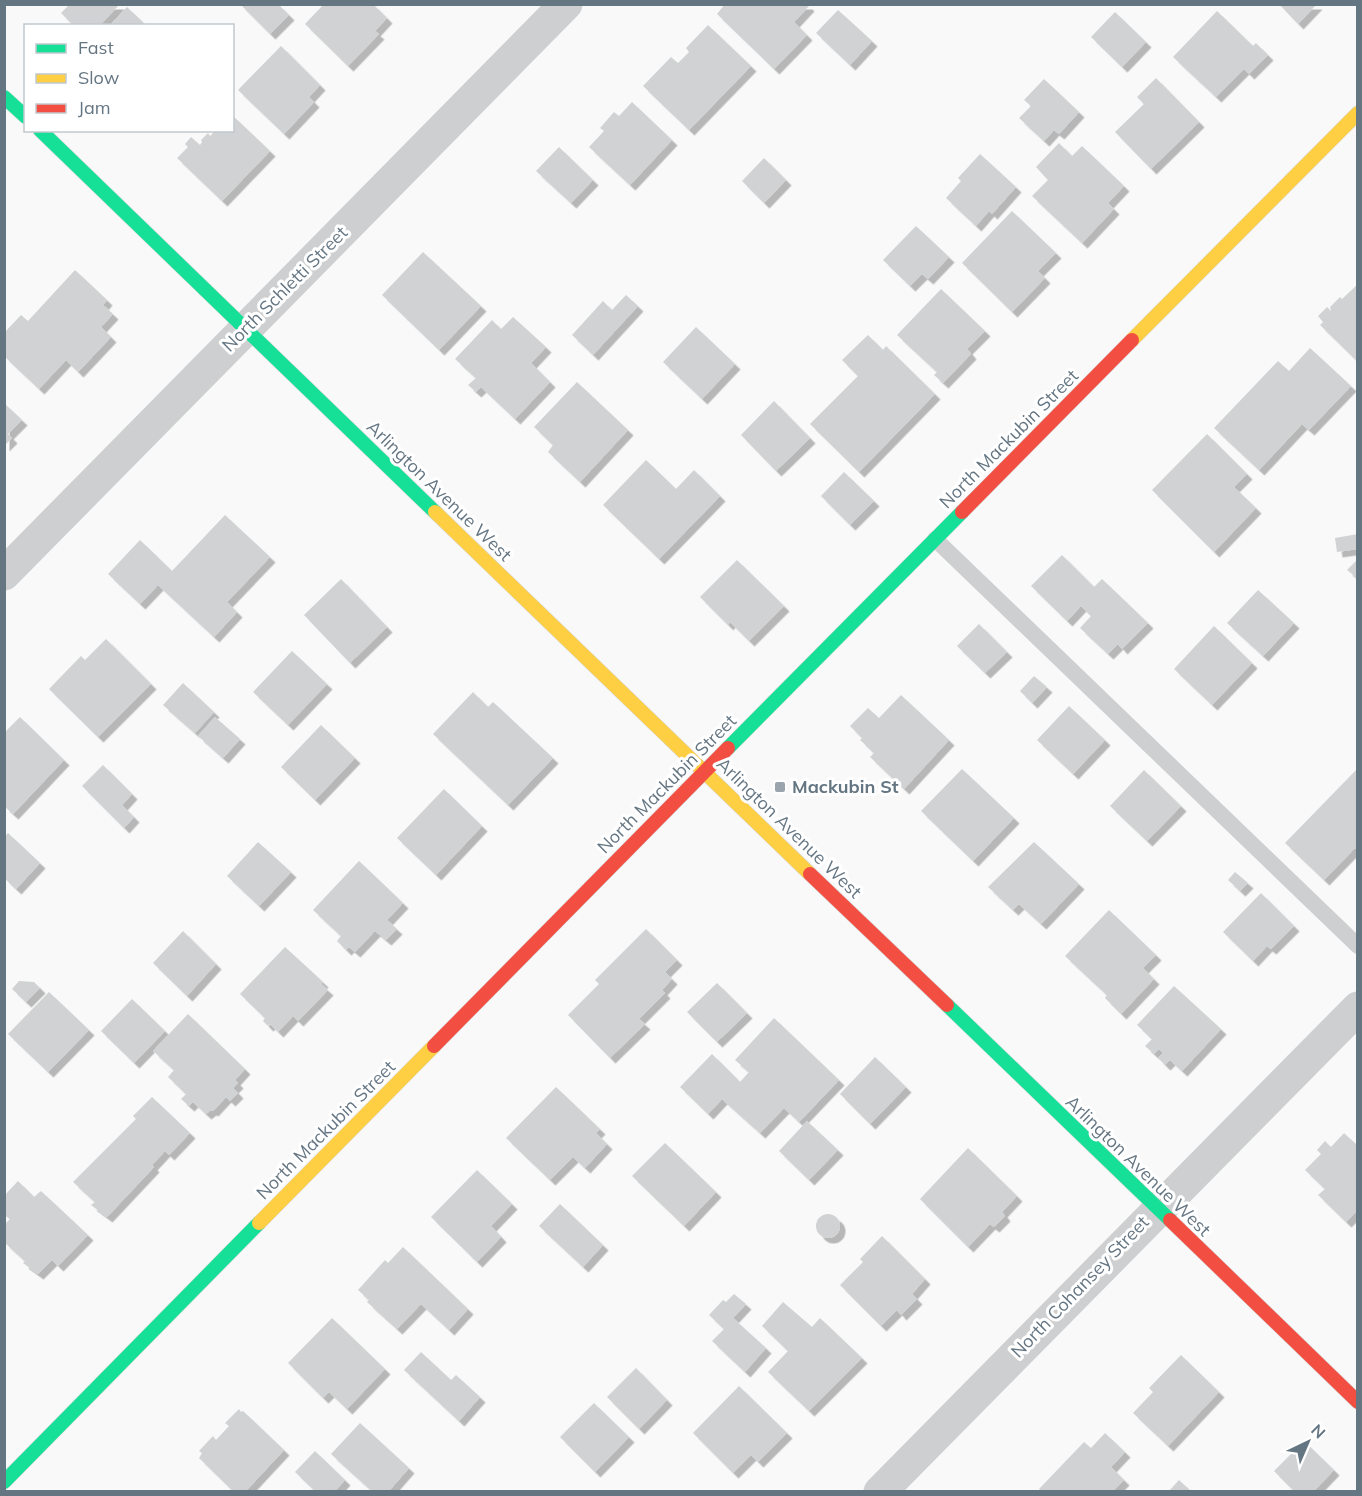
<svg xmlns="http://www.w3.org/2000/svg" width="1362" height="1496" font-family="Mulish,sans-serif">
<defs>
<filter id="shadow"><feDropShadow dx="5.5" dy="5.5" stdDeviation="0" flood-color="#0004"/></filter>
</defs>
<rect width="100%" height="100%" fill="#f9f9f9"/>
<g fill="#d0d2d3" filter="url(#shadow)">
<path d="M 70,4 L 120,4 L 99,26 L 74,26 L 61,13 Z"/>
<path d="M 240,4 L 278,4 L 289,15 L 270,34 Z"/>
<path d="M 324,4 L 373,4 L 387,18 L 375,31 L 379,34 L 348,66 L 305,24 Z"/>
<path d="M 725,4 L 807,4 L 809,6 L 794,22 L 807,35 L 774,69 L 717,14 Z"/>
<path d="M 1279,4 L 1317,4 L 1298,24 Z"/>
<path d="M 127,7 L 147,26 L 110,26 Z"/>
<path d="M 838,10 L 872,41 L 850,65 L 816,33 Z"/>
<path d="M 1217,11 L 1253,46 L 1256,43 L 1268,55 L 1249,74 L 1244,69 L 1216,97 L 1173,57 Z"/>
<path d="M 1115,12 L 1146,42 L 1122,67 L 1091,37 Z"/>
<path d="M 708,25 L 751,66 L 689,130 L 643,86 L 671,57 L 678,63 L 689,52 L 686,48 Z"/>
<path d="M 281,46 L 320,85 L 309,97 L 314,102 L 284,134 L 238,90 Z"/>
<path d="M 1156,78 L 1199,122 L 1151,169 L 1115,132 L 1144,104 L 1137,97 Z"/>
<path d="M 1044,79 L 1079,112 L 1059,134 L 1054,130 L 1044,141 L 1019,118 L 1031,106 L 1024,100 Z"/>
<path d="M 632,102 L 672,140 L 630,185 L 589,147 L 604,131 L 600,128 L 614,112 L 619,116 Z"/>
<path d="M 232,115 L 270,151 L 222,201 L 177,158 L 188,147 L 185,144 L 191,137 L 200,145 L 202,142 L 201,140 L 208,133 L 210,136 L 216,130 L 232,130 Z"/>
<path d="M 1059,143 L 1072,156 L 1082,146 L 1124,186 L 1108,203 L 1114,209 L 1082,243 L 1032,196 L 1048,180 L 1036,167 Z"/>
<path d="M 559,147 L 593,180 L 571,203 L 536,171 Z"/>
<path d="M 980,154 L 1016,187 L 992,214 L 989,211 L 976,226 L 946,198 L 961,181 L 958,178 Z"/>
<path d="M 764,158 L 786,180 L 764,203 L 742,181 Z"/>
<path d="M 1012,211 L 1056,253 L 1038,271 L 1045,278 L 1012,312 L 962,263 Z"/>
<path d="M 916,226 L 949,257 L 928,279 L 922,274 L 910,286 L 883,260 Z"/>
<path d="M 423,252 L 481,306 L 439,350 L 382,295 Z"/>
<path d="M 75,270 L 107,300 L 103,305 L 113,314 L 101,327 L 111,337 L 78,372 L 66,360 L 39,389 L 4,356 L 4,333 L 21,315 L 28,321 Z"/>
<path d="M 1358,284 L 1358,362 L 1320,325 L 1323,322 L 1318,316 L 1327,307 L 1331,311 L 1330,307 L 1340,297 L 1342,299 Z"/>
<path d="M 941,289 L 985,331 L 967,349 L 971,354 L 943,383 L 934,375 L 937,372 L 897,335 Z"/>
<path d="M 626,295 L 638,306 L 593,355 L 572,335 L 603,301 L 612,310 Z"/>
<path d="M 513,317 L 546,347 L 531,363 L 550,382 L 515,419 L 481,387 L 476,392 L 468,385 L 476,378 L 455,359 L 492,320 L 501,329 Z"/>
<path d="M 696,327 L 735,364 L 702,399 L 663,362 Z"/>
<path d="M 868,335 L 883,350 L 886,346 L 935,394 L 859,472 L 810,424 L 858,376 L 842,360 Z"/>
<path d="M 1310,348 L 1351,386 L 1309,430 L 1302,424 L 1259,470 L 1214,428 L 1278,361 L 1289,371 Z"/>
<path d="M 577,382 L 628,430 L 580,482 L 548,452 L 553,445 L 534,427 Z"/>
<path d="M 774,401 L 810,438 L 776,471 L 741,435 Z"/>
<path d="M 4,403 L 22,420 L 8,434 L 12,438 L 4,446 Z"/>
<path d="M 1207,434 L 1247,474 L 1234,487 L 1256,508 L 1214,552 L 1152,490 Z"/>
<path d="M 646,460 L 676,489 L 694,470 L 720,496 L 659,559 L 603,505 Z"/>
<path d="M 844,472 L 874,501 L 850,525 L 821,496 Z"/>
<path d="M 225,515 L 270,557 L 227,602 L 237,612 L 214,637 L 158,585 L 140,604 L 108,574 L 140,540 L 172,571 Z"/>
<path d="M 1358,534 L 1358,549 L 1337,552 L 1335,538 Z"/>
<path d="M 1062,555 L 1094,587 L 1102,579 L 1148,623 L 1122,649 L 1118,644 L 1108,654 L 1080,628 L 1091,616 L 1081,606 L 1067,621 L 1031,586 Z"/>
<path d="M 1358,559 L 1358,579 L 1347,570 Z"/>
<path d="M 737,560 L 784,606 L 749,641 L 730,622 L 728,625 L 700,597 Z"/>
<path d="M 341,579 L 387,627 L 350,663 L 304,615 Z"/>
<path d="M 1258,590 L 1294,623 L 1263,656 L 1227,623 Z"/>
<path d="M 979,624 L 1007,652 L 985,673 L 957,646 Z"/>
<path d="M 1214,626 L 1252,663 L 1212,705 L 1174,669 Z"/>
<path d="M 106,639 L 151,684 L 98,737 L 49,689 L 81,656 L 85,660 Z"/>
<path d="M 292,651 L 327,684 L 288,725 L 253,692 Z"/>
<path d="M 1034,676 L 1047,687 L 1032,703 L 1020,691 Z"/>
<path d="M 183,683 L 214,712 L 195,733 L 163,705 Z"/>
<path d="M 473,692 L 488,707 L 493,702 L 553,758 L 508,805 L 433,734 Z"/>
<path d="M 901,695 L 949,740 L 904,789 L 870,757 L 874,753 L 860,740 L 862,738 L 850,726 L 868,708 L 879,718 Z"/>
<path d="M 1069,706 L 1105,740 L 1073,774 L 1037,740 Z"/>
<path d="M 20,717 L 64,760 L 13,814 L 4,806 L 4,733 Z"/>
<path d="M 215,717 L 240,739 L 223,758 L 198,736 Z"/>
<path d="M 321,725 L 355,758 L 315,800 L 281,767 Z"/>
<path d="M 103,765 L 132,794 L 122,805 L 134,817 L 124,828 L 82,786 Z"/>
<path d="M 1358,768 L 1358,851 L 1355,848 L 1324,880 L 1285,843 Z"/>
<path d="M 962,769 L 1014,818 L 973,861 L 921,811 Z"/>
<path d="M 1144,770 L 1181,806 L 1147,841 L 1110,806 Z"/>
<path d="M 444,789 L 482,826 L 436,875 L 397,838 Z"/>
<path d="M 8,833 L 40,863 L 16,889 L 4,878 L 4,837 Z"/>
<path d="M 258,842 L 291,872 L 259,906 L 227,876 Z"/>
<path d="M 1034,842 L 1079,884 L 1041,924 L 1019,904 L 1013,910 L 988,887 Z"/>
<path d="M 359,861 L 403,903 L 387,920 L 397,929 L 386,940 L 375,931 L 355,952 L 349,947 L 346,950 L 337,941 L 341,936 L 313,910 Z"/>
<path d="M 1235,872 L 1248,883 L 1240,891 L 1228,880 Z"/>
<path d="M 1261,893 L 1294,926 L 1271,949 L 1267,946 L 1253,961 L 1223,932 Z"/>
<path d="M 1109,910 L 1156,955 L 1143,968 L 1154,979 L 1121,1014 L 1105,998 L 1107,995 L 1065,956 Z"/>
<path d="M 646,929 L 677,960 L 665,972 L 672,979 L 662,990 L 665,993 L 639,1019 L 645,1024 L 610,1058 L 568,1015 L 599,984 L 595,980 Z"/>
<path d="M 183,931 L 216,964 L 187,996 L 153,963 Z"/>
<path d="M 285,947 L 323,982 L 321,984 L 328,990 L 298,1021 L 293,1016 L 278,1032 L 270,1024 L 268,1026 L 263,1021 L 265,1018 L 240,994 Z"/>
<path d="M 19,981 L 34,982 L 40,988 L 26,1002 L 12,989 Z"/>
<path d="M 717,983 L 747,1013 L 717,1042 L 687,1012 Z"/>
<path d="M 1174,986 L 1221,1029 L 1182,1071 L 1170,1060 L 1165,1065 L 1158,1058 L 1163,1053 L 1159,1049 L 1154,1054 L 1145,1046 L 1152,1039 L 1137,1025 Z"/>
<path d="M 49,992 L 89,1030 L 48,1072 L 8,1034 Z"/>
<path d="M 132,999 L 165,1031 L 134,1063 L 101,1031 Z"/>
<path d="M 188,1014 L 245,1069 L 235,1080 L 238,1083 L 233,1088 L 238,1093 L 230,1101 L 226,1097 L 213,1111 L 211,1110 L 206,1114 L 193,1102 L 189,1106 L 181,1099 L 186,1094 L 168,1077 L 174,1070 L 153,1051 Z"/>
<path d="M 774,1018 L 839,1080 L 799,1122 L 784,1108 L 760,1133 L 722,1099 L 708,1114 L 680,1087 L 712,1054 L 740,1082 L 749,1072 L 735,1060 Z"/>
<path d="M 875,1057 L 906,1087 L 870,1124 L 840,1094 Z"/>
<path d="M 556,1087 L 600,1129 L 596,1133 L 607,1144 L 585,1168 L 573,1157 L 550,1180 L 506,1138 Z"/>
<path d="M 152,1097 L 190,1133 L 169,1155 L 165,1151 L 152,1165 L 154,1167 L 107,1217 L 91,1205 L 95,1202 L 73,1182 L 136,1119 L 133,1116 Z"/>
<path d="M 807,1121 L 838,1150 L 809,1180 L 779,1151 Z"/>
<path d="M 1344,1133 L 1358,1146 L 1358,1210 L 1346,1222 L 1318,1195 L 1325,1189 L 1305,1170 L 1321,1154 L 1317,1150 L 1325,1141 L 1331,1147 Z"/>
<path d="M 665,1143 L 716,1192 L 684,1226 L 632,1176 Z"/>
<path d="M 968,1148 L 1017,1196 L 1002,1212 L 1005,1216 L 994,1227 L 990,1224 L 968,1247 L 920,1199 Z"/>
<path d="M 477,1170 L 512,1204 L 491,1226 L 501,1237 L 477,1262 L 431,1217 Z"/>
<path d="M 18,1181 L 34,1197 L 41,1191 L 88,1235 L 58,1266 L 52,1260 L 38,1274 L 23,1263 L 25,1261 L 4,1242 L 4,1225 L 10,1219 L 4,1215 L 4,1196 Z"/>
<path d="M 560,1204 L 603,1245 L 583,1267 L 539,1226 Z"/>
<circle cx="828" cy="1226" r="12"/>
<path d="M 882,1236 L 925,1279 L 912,1294 L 917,1299 L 901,1315 L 897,1310 L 881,1326 L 840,1285 L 863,1262 L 860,1259 Z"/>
<path d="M 403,1247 L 468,1309 L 449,1330 L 421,1304 L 397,1329 L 367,1302 L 369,1300 L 358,1290 L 385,1260 L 388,1263 Z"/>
<path d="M 734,1294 L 746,1304 L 733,1318 L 766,1348 L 745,1372 L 712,1341 L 724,1329 L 709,1315 L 723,1300 L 726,1302 Z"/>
<path d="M 783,1302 L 812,1327 L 820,1318 L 862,1358 L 809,1411 L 768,1372 L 788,1351 L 762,1326 Z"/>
<path d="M 332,1318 L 385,1369 L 347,1409 L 329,1392 L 323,1398 L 288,1363 Z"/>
<path d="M 421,1352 L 451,1380 L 456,1375 L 480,1397 L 459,1421 L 404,1370 Z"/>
<path d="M 1181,1355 L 1219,1392 L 1168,1446 L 1133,1413 L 1153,1392 L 1149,1388 Z"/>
<path d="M 636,1368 L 667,1400 L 639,1429 L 607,1397 Z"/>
<path d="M 739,1386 L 787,1433 L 758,1462 L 751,1455 L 733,1473 L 693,1433 Z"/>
<path d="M 594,1403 L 629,1437 L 595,1472 L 560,1437 Z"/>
<path d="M 239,1409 L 241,1412 L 243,1411 L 284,1450 L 245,1492 L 234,1492 L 199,1458 L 202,1453 L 199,1451 L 213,1436 L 216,1440 L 229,1426 L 225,1423 Z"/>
<path d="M 360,1423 L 409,1468 L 388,1492 L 373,1492 L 331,1454 Z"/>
<path d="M 1105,1433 L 1125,1452 L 1111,1467 L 1124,1480 L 1112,1492 L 1042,1492 L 1039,1489 L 1084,1442 L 1091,1448 Z"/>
<path d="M 1304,1441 L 1334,1470 L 1313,1492 L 1295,1492 L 1274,1471 Z"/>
<path d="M 315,1451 L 345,1480 L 334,1492 L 316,1492 L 295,1472 Z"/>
<path d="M 1179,1480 L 1192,1492 L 1168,1492 Z"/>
</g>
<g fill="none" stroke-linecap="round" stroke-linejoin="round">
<defs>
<g id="fast">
<path d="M 4,97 L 26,117"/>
<path d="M 40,130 L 435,512"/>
<path d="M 728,748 L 962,512"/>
<path d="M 947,1005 L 1170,1220"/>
<path d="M 4,1482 L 259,1223"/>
</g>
<g id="slow">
<path d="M 1132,340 L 1358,113"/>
<path d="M 435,512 L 810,874"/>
<path d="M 259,1223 L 434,1046"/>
</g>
<g id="jam">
<path d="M 962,512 L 1132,340"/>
<path d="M 810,874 L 947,1005"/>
<path d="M 434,1046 L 728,748"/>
<path d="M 1170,1220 L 1358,1402"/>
</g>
</defs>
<use href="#fast" stroke="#d5d6d7" stroke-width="15"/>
<use href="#slow" stroke="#d5d6d7" stroke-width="15"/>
<use href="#jam" stroke="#d5d6d7" stroke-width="15"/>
<path stroke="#cecfd0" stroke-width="16" d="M 935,539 L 1358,946"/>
<g stroke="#cecfd0" stroke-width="33">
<path d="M 4,574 L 566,4"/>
<path d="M 880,1492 L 1358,1008"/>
</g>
<use href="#fast" stroke="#16e098" stroke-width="14"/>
<use href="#slow" stroke="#ffcf43" stroke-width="14"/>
<use href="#jam" stroke="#f24e42" stroke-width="14"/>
</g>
<rect fill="#99a4ac" stroke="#fff" stroke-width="2" x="774" y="781" width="12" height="12" rx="3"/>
<g text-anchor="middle" stroke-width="6" stroke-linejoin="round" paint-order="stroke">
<g font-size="18" fill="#657683" stroke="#fff">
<text transform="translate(285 289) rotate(-45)" y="6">North Schletti Street</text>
<text transform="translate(1009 439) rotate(-45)" y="6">North Mackubin Street</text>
<text transform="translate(439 491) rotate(44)" y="6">Arlington Avenue West</text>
<text transform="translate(667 784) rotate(-45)" y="6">North Mackubin Street</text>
<text transform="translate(789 828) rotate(44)" y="6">Arlington Avenue West</text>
<text transform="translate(326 1130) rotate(-45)" y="6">North Mackubin Street</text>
<text transform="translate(1138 1166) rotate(44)" y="6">Arlington Avenue West</text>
<text transform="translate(1080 1287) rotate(-46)" y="6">North Cohansey Street</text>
</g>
<g font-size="18" font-weight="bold" fill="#657683" stroke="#fff" text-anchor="start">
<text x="792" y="793">Mackubin St</text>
</g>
</g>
<rect width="1362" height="1496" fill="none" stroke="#657683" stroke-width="12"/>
<rect x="24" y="24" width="210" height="108" fill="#ffffff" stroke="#c1c8cd" stroke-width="1.5"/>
<rect x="36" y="44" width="30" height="9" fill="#16e098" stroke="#c1c8cd" stroke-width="1.5"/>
<text x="78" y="54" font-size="18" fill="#657683">Fast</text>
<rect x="36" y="74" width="30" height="9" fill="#ffcf43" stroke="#c1c8cd" stroke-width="1.5"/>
<text x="78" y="84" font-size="18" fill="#657683">Slow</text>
<rect x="36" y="104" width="30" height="9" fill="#f24e42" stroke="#c1c8cd" stroke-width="1.5"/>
<text x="78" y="114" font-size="18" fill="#657683">Jam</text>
<g transform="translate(1308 1442) rotate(44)" stroke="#ffffff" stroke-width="4.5" paint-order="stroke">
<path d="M0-4.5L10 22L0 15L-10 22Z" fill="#657683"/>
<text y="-9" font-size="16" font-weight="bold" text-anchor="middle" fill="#657683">N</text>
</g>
</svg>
